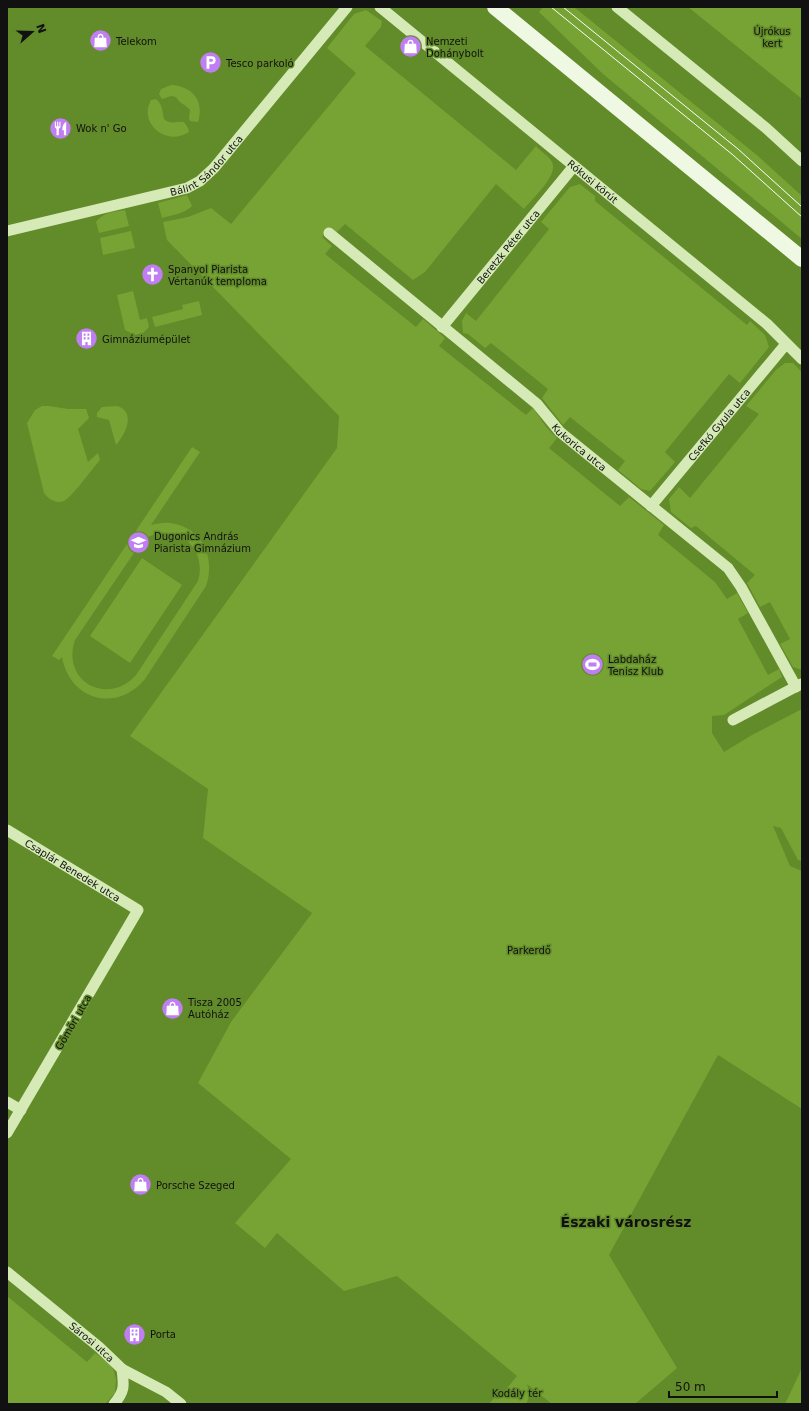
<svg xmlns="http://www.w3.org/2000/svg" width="809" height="1411" font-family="'DejaVu Sans',sans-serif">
<rect width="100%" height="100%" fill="#628b29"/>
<g fill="#76a333" fill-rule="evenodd">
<path d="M 543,7 L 574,7 L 758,156 L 802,196 L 802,239 L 603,74 L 539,12 Z"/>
<path d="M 688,7 L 802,7 L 802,99 Z"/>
<path d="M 366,10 L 382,21 L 381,27 L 365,46 L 516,170 L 536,146 C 540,151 549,156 552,162 C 559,175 532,199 524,209 L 496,184 L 425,272 L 413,280 L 345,224 L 337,232 L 330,227 L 322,237 L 332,246 L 325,254 L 416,327 L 423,319 L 445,338 L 439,346 L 526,415 L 533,408 L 547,428 L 557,438 L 549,448 L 620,506 L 629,497 L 664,525 L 658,535 L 715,582 L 727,599 L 737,593 L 748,613 L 738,619 L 768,675 L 779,669 L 782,677 L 724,715 L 712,716 L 712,733 L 724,752 L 752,735 L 802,709 L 802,861 L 798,860 L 781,828 L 773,826 L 790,866 L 802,871 L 802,1109 L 718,1055 L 609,1255 L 677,1368 L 635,1404 L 552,1404 L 527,1384 C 529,1391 530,1397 526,1404 L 489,1404 L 494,1398 L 498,1399 L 517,1376 L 397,1276 L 344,1291 L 277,1233 L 265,1248 L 235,1223 L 291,1159 L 198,1083 L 231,1022 L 312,913 L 203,838 L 208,789 L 130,736 L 337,448 L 339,416 L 167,240 L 163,222 L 188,217 L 211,208 L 231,224 L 356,73 L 327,48 L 354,14 Z"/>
<path d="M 171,85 C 192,86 205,101 198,122 L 190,121 L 189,118 L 190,110 C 185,104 180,104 176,97 L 171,96 L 162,99 L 159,94 L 161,89 Z"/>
<path d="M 156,99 C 163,105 162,111 164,119 C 170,125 177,121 184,122 L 188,128 L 189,132 C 166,147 138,123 151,100 Z"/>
<path d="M 580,184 L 595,196 L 595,201 L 747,325 L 750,321 L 765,335 L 769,347 L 740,383 L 729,374 L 665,452 L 675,462 L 650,491 L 641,489 L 618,470 L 625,461 L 570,417 L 563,425 L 542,398 L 548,389 L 491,343 L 485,348 L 468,334 L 463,333 L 462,321 L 466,313 L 476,321 L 549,229 L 541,222 L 570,187 Z"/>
<path d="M 187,195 L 192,206 C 184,214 172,215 162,218 L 158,203 Z"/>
<path d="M 125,210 L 129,226 L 99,233 L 96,222 C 103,212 114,212 125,210 Z"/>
<path d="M 131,231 L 135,248 L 103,255 L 100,238 Z"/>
<path d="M 133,291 L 140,320 L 147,318 L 149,327 L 143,333 L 135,335 L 125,330 L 117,295 Z"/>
<path d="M 199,301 L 202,315 L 155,327 L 152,317 L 183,309 L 182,305 Z"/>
<path d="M 785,363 L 793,363 L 802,372 L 802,670 L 793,667 L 780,644 L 790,639 L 770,602 L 760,607 L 747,583 L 755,575 L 696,526 L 691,528 L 671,512 L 669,499 L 679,487 L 690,498 L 759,414 L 746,406 L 776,370 Z"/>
<path d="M 42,406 L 49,406 L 68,409 L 86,409 L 89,418 L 78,429 L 88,462 L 98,453 L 100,460 C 92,469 73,496 64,501 C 56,504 48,499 44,493 L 27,423 L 35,410 Z"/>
<path d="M 117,406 C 137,412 125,435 116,445 L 109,420 L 97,417 L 97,413 L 102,407 Z"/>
<path d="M 192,447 L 200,452 L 151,525 C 157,524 163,522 170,523 C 202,527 216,557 206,586 L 145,679 C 117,713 70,701 62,657 L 59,660 L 52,656 ZM 158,533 C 187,530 206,554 198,581 L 136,675 C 107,707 61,681 75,640 L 140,544 L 148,537 Z"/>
<path d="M 142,558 L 182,585 L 130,663 L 90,636 Z"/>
<path d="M 7,1296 L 87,1362 L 95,1353 L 109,1363 L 114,1371 L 116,1380 L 115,1393 L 105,1404 L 7,1404 Z"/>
<path d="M 802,1368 L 802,1404 L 785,1404 Z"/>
</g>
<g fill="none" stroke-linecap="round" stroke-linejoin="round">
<g stroke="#d5eab7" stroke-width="11">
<path id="s1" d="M 380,7 L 767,324 L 802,359"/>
<path d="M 617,7 L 766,128 L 802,161"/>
<path id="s2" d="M 7,231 L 187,188 L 200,181 L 214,168 L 347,7"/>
<path id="s3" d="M 329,233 L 537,404 L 560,432 L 728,568 L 741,587 L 796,687"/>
<path id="s4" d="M 442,327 L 574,166"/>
<path id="s5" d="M 651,506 L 786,344"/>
<path d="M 733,720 L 801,684"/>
<path id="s6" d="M 7,830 L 138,910 L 7,1133"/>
<path d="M 7,1102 L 21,1110"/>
<path id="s7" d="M 7,1272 L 99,1347 L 122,1369 L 166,1392 L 181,1404"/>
<path d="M 114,1404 C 125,1391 124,1386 122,1369"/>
</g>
<path stroke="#eff8e2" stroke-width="16" d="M 495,7 L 802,259"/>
<g stroke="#fff" stroke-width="1">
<path d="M 551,7 L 733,155 L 802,217"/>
<path d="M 563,7 L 738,149 L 802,207"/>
</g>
</g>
<defs>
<symbol id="shop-disc" viewBox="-11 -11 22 22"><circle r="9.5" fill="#bf7ef1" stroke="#628b29"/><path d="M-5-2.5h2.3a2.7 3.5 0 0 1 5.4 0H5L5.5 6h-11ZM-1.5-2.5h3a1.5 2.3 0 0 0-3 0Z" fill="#fff"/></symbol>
<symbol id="parking-disc" viewBox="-11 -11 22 22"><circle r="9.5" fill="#bf7ef1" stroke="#628b29"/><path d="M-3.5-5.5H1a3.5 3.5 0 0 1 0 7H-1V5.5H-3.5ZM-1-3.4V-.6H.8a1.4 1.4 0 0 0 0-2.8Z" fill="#fff"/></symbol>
<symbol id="restaurant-disc" viewBox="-11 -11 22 22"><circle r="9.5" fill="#bf7ef1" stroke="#628b29"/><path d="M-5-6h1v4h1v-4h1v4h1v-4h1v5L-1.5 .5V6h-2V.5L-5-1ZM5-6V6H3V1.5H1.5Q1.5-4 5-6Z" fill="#fff"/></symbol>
<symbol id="church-disc" viewBox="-11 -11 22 22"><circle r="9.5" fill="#bf7ef1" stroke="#628b29"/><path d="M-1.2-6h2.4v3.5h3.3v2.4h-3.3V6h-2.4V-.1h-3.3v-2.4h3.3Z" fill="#fff"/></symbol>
<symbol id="building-disc" viewBox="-11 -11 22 22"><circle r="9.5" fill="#bf7ef1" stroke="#628b29"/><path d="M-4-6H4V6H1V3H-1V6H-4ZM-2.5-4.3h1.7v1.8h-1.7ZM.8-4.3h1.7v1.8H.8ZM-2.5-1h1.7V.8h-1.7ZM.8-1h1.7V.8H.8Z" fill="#fff"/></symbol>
<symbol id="school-disc" viewBox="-11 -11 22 22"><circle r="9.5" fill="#bf7ef1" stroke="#628b29"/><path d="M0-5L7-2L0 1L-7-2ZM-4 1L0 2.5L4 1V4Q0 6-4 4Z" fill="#fff"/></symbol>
<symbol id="stadium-disc" viewBox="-11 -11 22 22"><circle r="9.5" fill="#bf7ef1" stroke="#628b29"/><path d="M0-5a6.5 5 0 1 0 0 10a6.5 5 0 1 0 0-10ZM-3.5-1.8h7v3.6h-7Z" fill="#fff"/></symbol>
</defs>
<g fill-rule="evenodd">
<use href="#shop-disc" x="88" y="28" width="25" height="25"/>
<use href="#shop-disc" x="398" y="34" width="25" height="25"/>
<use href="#parking-disc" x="198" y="50" width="25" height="25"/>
<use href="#restaurant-disc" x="48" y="116" width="25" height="25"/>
<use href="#church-disc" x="140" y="262" width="25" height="25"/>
<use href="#building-disc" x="74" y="326" width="25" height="25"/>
<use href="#school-disc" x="126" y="530" width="25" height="25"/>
<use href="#stadium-disc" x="580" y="652" width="25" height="25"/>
<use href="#shop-disc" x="160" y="996" width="25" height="25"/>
<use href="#shop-disc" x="128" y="1172" width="25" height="25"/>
<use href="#building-disc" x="122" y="1322" width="25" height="25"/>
</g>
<g text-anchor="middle" stroke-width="3" stroke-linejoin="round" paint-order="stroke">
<g font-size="10" fill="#111" stroke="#628b29">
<text x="772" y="35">Újrókus<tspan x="772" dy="12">kert</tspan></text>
<text x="529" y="954">Parkerdő</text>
<text x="517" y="1397">Kodály tér</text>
</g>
<g font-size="10" fill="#111" stroke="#628b29" text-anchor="start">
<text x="116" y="45">Telekom</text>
<text x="426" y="45">Nemzeti<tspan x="426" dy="12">Dohánybolt</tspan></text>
<text x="226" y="67">Tesco parkoló</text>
<text x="76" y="132">Wok n' Go</text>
<text x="168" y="273">Spanyol Piarista<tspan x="168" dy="12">Vértanúk temploma</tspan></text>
<text x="102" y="343">Gimnáziumépület</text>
<text x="154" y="540">Dugonics András<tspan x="154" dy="12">Piarista Gimnázium</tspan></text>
<text x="608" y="663">Labdaház<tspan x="608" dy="12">Tenisz Klub</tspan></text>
<text x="188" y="1006">Tisza 2005<tspan x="188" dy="12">Autóház</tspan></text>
<text x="156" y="1189">Porsche Szeged</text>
<text x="150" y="1338">Porta</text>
</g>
<g font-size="10" fill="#111" stroke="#628b29">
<text dy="4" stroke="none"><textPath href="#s2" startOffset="214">Bálint Sándor utca</textPath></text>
<text dy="4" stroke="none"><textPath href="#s1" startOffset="275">Rókusi körút</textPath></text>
<text dy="4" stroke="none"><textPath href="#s4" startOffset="104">Beretzk Péter utca</textPath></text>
<text dy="4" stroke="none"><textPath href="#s5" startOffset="106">Csefkó Gyula utca</textPath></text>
<text dy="4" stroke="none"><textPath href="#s3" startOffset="330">Kukorica utca</textPath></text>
<text dy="4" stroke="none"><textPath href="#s6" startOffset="77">Csaplár Benedek utca</textPath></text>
<text transform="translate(73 1022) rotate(-60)" y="4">Gömöri utca</text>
<text dy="4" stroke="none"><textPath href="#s7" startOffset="110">Sárosi utca</textPath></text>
</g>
<g font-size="14" font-weight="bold" fill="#111" stroke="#628b29">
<text x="626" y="1227">Északi városrész</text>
</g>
</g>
<rect width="809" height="1411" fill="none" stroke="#111111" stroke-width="16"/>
<g transform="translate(32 32) rotate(70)" stroke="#628b29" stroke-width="3" paint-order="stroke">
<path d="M0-3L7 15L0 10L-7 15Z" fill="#111111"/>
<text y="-6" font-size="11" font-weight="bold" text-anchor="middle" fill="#111111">N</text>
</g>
<path d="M669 1391v6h108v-6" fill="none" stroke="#111111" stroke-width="2"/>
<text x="675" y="1391" font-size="12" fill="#111111" stroke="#628b29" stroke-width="3" paint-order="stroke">50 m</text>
</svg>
